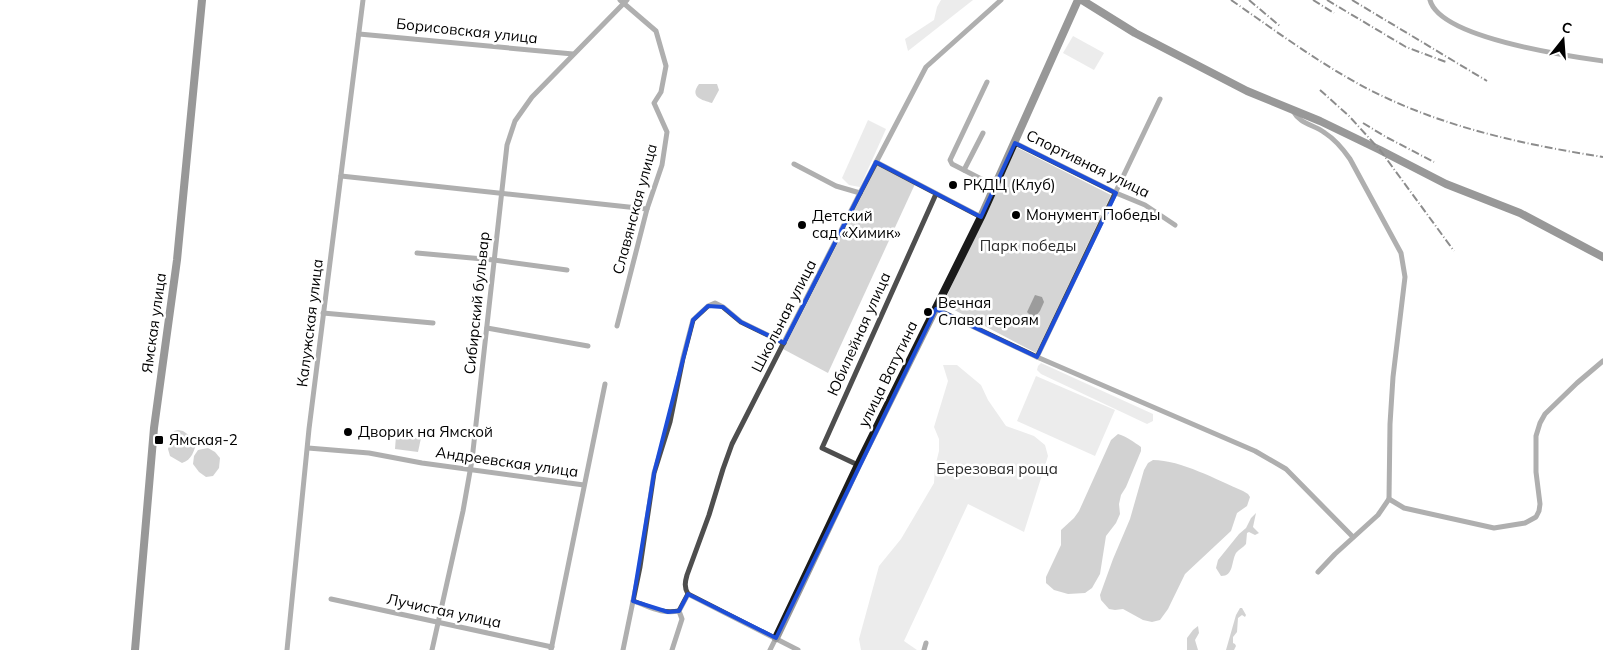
<svg xmlns="http://www.w3.org/2000/svg" width="1603" height="650" font-family="Mulish,sans-serif">
<rect width="100%" height="100%" fill="#fff"/>
<g fill="#d5d5d5">
<path d="M 941,0 L 973,0 L 908,51 L 905,39 L 934,20 L 937,7 Z"/>
<path d="M 1073,36 L 1104,53 L 1094,70 L 1063,53 Z"/>
<path d="M 868,120 L 886,129 L 860,187 L 849,185 L 842,178 Z"/>
<path d="M 1016,147 L 1111,195 L 1036,353 L 943,304 Z"/>
<path d="M 876,163 L 915,184 L 828,373 L 783,349 Z"/>
<path d="M 1041,363 L 1153,414 L 1153,421 L 1147,424 L 1041,374 L 1037,370 L 1038,366 Z"/>
<path d="M 943,365 L 957,365 L 981,385 L 988,400 L 1006,426 L 1034,436 L 1045,445 L 1048,456 L 1024,532 L 968,504 L 904,641 L 917,650 L 861,650 L 859,639 L 879,566 L 901,539 L 934,483 L 935,467 L 939,451 L 939,439 L 934,427 L 948,381 Z"/>
<path d="M 1036,376 L 1115,410 L 1095,456 L 1017,421 Z"/>
</g>
<g fill="#9c9c9c">
<path d="M 699,84 L 717,84 L 719,90 L 712,103 C 702,100 689,97 699,84 Z"/>
<path d="M 1035,295 L 1042,297 L 1044,302 L 1040,311 L 1034,318 L 1032,317 L 1027,312 Z"/>
<path d="M 178,430 L 183,431 L 197,441 C 194,451 192,460 182,463 L 170,456 L 168,449 L 174,431 Z"/>
<path d="M 1118,434 C 1126,436 1134,442 1141,447 L 1141,451 L 1126,487 L 1121,495 L 1119,504 L 1120,514 L 1116,523 L 1106,536 L 1100,574 L 1092,588 L 1085,593 L 1068,594 L 1054,590 L 1046,583 L 1046,577 L 1061,545 L 1061,530 L 1074,518 L 1079,511 L 1111,440 Z"/>
<path d="M 396,436 L 421,438 L 418,452 L 395,449 Z"/>
<path d="M 208,448 L 215,452 L 220,458 L 219,468 L 213,476 L 206,477 L 199,472 L 193,464 L 194,456 L 198,450 Z"/>
<path d="M 1153,460 C 1181,460 1217,480 1243,491 L 1248,494 L 1250,497 L 1247,506 L 1237,513 L 1231,531 L 1185,574 L 1168,609 L 1160,620 L 1152,622 L 1143,620 L 1123,609 L 1115,610 L 1109,609 L 1101,600 L 1100,595 L 1113,559 L 1130,519 L 1144,470 L 1148,463 Z"/>
<path d="M 1256,513 L 1253,527 L 1259,533 L 1255,535 L 1249,532 L 1247,533 L 1246,544 C 1243,548 1239,549 1236,553 C 1231,562 1234,576 1221,576 L 1216,568 L 1218,560 L 1239,534 L 1246,528 L 1251,518 Z"/>
<path d="M 1240,608 L 1242,608 L 1246,615 L 1245,617 L 1242,615 L 1238,618 L 1237,632 L 1233,637 L 1233,643 L 1235,644 L 1236,646 L 1234,650 L 1226,650 L 1236,615 Z"/>
<path d="M 1198,626 L 1199,633 L 1195,640 L 1198,650 L 1187,650 L 1187,638 L 1193,630 Z"/>
</g>
<g fill="none" stroke-linecap="round" stroke-linejoin="round">
<g stroke="#4e4e4e" stroke-width="5">
<path d="M 1430,0 C 1440,38 1568,56 1603,61"/>
<path d="M 359,34 L 573,54"/>
<path d="M 987,82 L 950,160 L 952,164 L 995,186"/>
<path d="M 1293,111 C 1301,125 1313,124 1325,133 C 1336,140 1343,149 1350,159 L 1401,253 L 1405,277 L 1393,377 L 1390,424 L 1389,499"/>
<path d="M 1015,143 L 1116,193 L 1145,205 L 1175,225"/>
<path d="M 876,162 L 981,217"/>
<path d="M 794,164 L 836,186 L 860,193"/>
<path d="M 964,170 L 983,133"/>
<path d="M 341,176 L 647,209"/>
<path d="M 417,253 L 494,260 L 567,270"/>
<path d="M 936,309 L 1037,357 L 1255,451 L 1286,469 L 1353,537"/>
<path d="M 323,313 L 433,323"/>
<path d="M 617,326 L 647,209 L 662,165 L 667,132 L 654,103 L 661,92 L 666,66 L 656,31 L 620,0"/>
<path d="M 487,328 L 588,346"/>
<path d="M 1037,357 L 1160,99"/>
<path d="M 308,448 L 369,453 L 422,463 L 584,485"/>
<path d="M 858,465 L 822,448 L 936,194"/>
<path d="M 1318,572 L 1335,554 L 1378,515 L 1389,499 L 1404,508 L 1494,528 L 1525,523 L 1536,517 L 1539,511 L 1540,504 L 1536,472 L 1536,436 L 1540,423 L 1545,414 L 1577,383 L 1603,361"/>
<path d="M 688,594 L 798,650"/>
<path d="M 331,599 L 552,647"/>
<path d="M 633,601 C 651,607 660,614 679,611"/>
<path d="M 287,650 L 309,429 L 363,0"/>
<path d="M 432,650 L 463,511 L 472,460 L 507,145 L 515,121 L 532,97 L 627,0"/>
<path d="M 551,650 L 605,384"/>
<path d="M 623,650 L 640,567 L 654,473 L 670,422 L 683,358 L 693,320 L 708,306 L 715,303 L 723,307 L 741,322 L 784,343"/>
<path d="M 672,650 L 682,619 L 679,611 L 688,594 C 684,587 685,582 687,575 L 709,515 L 723,469 L 732,444 L 860,193 L 926,67 L 1001,0"/>
<path d="M 770,650 L 776,638"/>
<path d="M 924,650 L 926,643"/>
</g>
<g stroke="#1b1b1b" stroke-width="8">
<path d="M 1082,0 L 1135,33 L 1247,91 L 1320,121 L 1380,150 L 1446,184 L 1520,213 L 1603,257"/>
<path d="M 776,638 L 858,465 L 981,217 L 1078,0"/>
<path d="M 135,650 L 154,428 L 177,260 L 202,0"/>
</g>
<g stroke="#000" stroke-width="2" stroke-dasharray="8 2.5 1 2.5" stroke-linecap="butt">
<path d="M 1231,0 C 1276,31 1320,64 1368,89 C 1442,127 1521,144 1603,157"/>
<path d="M 1249,0 L 1281,27"/>
<path d="M 1313,0 L 1334,13"/>
<path d="M 1327,0 L 1406,47 L 1446,62"/>
<path d="M 1352,0 L 1487,81"/>
<path d="M 1320,90 L 1349,116 L 1380,150 L 1454,251"/>
<path d="M 1363,123 L 1386,137 L 1434,162"/>
</g>
</g>
<path d="M0 0H1603V650H0ZM 1015,143 L 1116,193 L 1037,357 L 936,309 L 776,638 L 688,594 L 679,611 L 668,612 L 633,601 L 654,473 L 693,320 L 708,306 L 723,307 L 741,322 L 784,343 L 876,162 L 981,217 Z" fill="#fff" fill-opacity=".55" fill-rule="evenodd"/>
<path fill="none" stroke="#1d4ed8" stroke-width="4" stroke-linejoin="round" d="M 1015,143 L 1116,193 L 1037,357 L 936,309 L 776,638 L 688,594 L 679,611 L 668,612 L 633,601 L 654,473 L 693,320 L 708,306 L 723,307 L 741,322 L 784,343 L 876,162 L 981,217 Z"/>
<g fill="#000" stroke="#fff" stroke-width="2">
<circle cx="953" cy="185" r="5"/>
<circle cx="1016" cy="215" r="5"/>
<circle cx="802" cy="225" r="5"/>
<circle cx="928" cy="312" r="5"/>
<circle cx="348" cy="432" r="5"/>
<rect x="154" y="435" width="10" height="10" rx="2.5"/>
</g>
<g text-anchor="middle" stroke-width="5" stroke-linejoin="round" paint-order="stroke">
<g font-size="15" fill="#000" stroke="#fff">
<text transform="translate(467 31) rotate(6)" y="5">Борисовская улица</text>
<text transform="translate(1088 164) rotate(26)" y="5">Спортивная улица</text>
<text transform="translate(635 209) rotate(-75)" y="5">Славянская улица</text>
<text transform="translate(477 303) rotate(-84)" y="5">Сибирский бульвар</text>
<text transform="translate(784 316) rotate(-63)" y="5">Школьная улица</text>
<text transform="translate(154 323) rotate(-82)" y="5">Ямская улица</text>
<text transform="translate(310 323) rotate(-83)" y="5">Калужская улица</text>
<text transform="translate(859 334) rotate(-66)" y="5">Юбилейная улица</text>
<text transform="translate(888 374) rotate(-64)" y="5">улица Ватутина</text>
<text transform="translate(507 462) rotate(8)" y="5">Андреевская улица</text>
<text transform="translate(444 611) rotate(12)" y="5">Лучистая улица</text>
</g>
<g font-size="15" fill="#000" stroke="#fff" text-anchor="start">
<text x="963" y="190">РКДЦ (Клуб)</text>
<text x="1026" y="220">Монумент Победы</text>
<text x="812" y="221">Детский<tspan x="812" dy="17">сад «Химик»</tspan></text>
<text x="938" y="308">Вечная<tspan x="938" dy="17">Слава героям</tspan></text>
<text x="358" y="437">Дворик на Ямской</text>
<text x="169" y="445">Ямская-2</text>
</g>
<g font-size="15" fill="#2c2c2c" stroke="#fff">
<text x="1028" y="251">Парк победы</text>
<text x="997" y="474">Березовая роща</text>
</g>
</g>
<g transform="translate(1563 40) rotate(17)" stroke="#ffffff" stroke-width="4" paint-order="stroke">
<path d="M0-4L9 19L0 12L-9 19Z" fill="#000000"/>
<text y="-8" font-size="14" font-weight="bold" text-anchor="middle" fill="#000000">С</text>
</g>
</svg>
